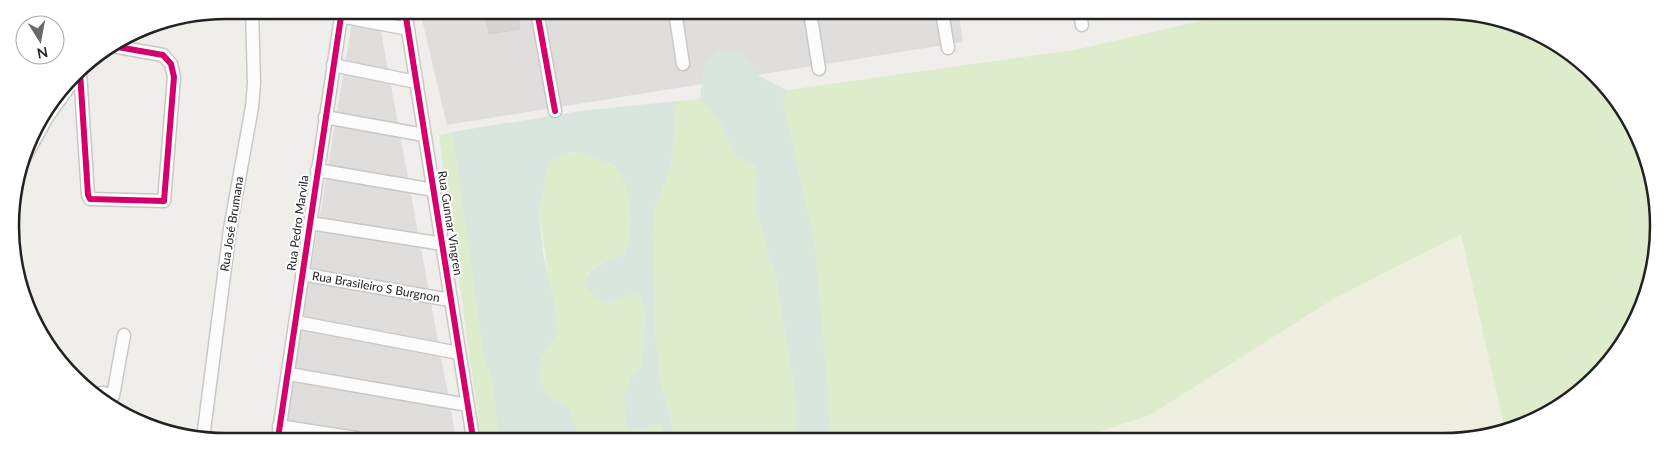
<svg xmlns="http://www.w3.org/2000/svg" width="1669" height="452" font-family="Lato,sans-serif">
<rect width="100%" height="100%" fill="#f0eeeb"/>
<g fill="#dfdedc">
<path d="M 354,10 L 377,10 L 456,438 L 283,438 Z"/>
<path d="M 420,11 L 958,12 L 963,42 L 447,125 Z"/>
</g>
<path fill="#efefdf" d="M 1461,233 L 1505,430 L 1471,440 L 1077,439 L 1150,415 L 1333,299 Z"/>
<g fill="#ddeccb">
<path d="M 1214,13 L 1485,14 L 1563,46 L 1622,106 L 1655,184 L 1655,268 L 1637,322 L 1596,379 L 1538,420 L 1505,430 L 1461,234 L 1333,299 L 1150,415 L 1077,439 L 830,439 L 828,396 L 783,101 L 787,90 L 1074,50 L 1214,18 Z"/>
<path d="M 700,99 L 719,121 L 737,158 L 755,164 L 756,211 L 776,277 L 795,393 L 796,439 L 676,439 L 661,383 L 655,333 L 653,214 L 671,167 L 677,101 Z"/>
<path d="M 452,132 L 484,358 L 493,384 L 498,438 L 481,438 L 439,135 Z"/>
<path d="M 581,152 C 588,155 611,163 616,168 C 633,187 633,231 625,253 L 599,265 L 587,274 L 605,302 L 638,293 L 645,312 L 643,354 L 641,366 L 632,377 L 644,430 L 655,425 L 661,426 L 665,439 L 580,439 L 567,404 L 554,400 L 545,391 L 540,380 L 541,360 L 557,335 L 539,211 L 549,162 L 565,154 Z"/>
</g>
<g fill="#d9e6de">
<path d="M 725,48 L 744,56 L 757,75 L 787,90 L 783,101 L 815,246 L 828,396 L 830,439 L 796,439 L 795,393 L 776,277 L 756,211 L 755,164 L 737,158 L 719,121 L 700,99 L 705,61 Z"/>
<path d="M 677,101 L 671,167 L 653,214 L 655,333 L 661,383 L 676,439 L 665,439 L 661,426 L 655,425 L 644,430 L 626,429 L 624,396 L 632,377 L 641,366 L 643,354 L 645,312 L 638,293 L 605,302 L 593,295 L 584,284 C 589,266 609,261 625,253 C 634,230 632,188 616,168 C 613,164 604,162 599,160 C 575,150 573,149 549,162 L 539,211 L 543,253 L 554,299 L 557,335 L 541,360 L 540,380 L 545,391 L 554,400 L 567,404 L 580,439 L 498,438 L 493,384 L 484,358 L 452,132 L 581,111 Z"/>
</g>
<path fill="#d7d4d2" stroke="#d3d0cc" d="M 485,11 L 517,11 L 520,29 L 489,34 Z"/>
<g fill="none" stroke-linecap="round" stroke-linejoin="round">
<defs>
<g id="street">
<path d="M 405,11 L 473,438"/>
<path d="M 537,11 L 555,111"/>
<path d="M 675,11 L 683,64"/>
<path d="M 810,12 L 819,69"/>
<path d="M 942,12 L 948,48"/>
<path d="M 1080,13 L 1082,25"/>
<path d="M 340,16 L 408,29"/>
<path d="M 333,65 L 416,82"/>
<path d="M 80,72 L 88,195 L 90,199 L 164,201 L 174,77 L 171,64 L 163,55 L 112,46"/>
<path d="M 325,117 L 424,135"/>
<path d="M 25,157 L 46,119 L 80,71"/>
<path d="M 317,170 L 434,190"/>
<path d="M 310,223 L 443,244"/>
<path d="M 302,274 L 450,300"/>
<path d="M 296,322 L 459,353"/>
<path d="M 289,374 L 468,405"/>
<path d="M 93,394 L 103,393 L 113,396 L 124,335"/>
<path d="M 279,426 L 356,438"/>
<path d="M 203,438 L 230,229 L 252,107 L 254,83 L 252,10"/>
<path d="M 278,438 L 342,10"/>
</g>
</defs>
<use href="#street" stroke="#c9c8c7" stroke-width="15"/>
<use href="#street" stroke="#fdfcfc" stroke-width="12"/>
<defs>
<g id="cycleway">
<path d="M 405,11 L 473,438"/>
<path d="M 537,11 L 555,111"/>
<path d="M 80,72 L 88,195 L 90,199 L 164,201 L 174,77 L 171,64 L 163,55 L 112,46"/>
<path d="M 278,438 L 342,10"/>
</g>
</defs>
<use href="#cycleway" stroke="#fff" stroke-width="9"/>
<use href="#cycleway" stroke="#d6006c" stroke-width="6"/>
</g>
<g text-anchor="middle" stroke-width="4" stroke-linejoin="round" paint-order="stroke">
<g font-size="12" fill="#222" stroke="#fff">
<text transform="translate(298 223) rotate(-82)" y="4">Rua Pedro Marvila</text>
<text transform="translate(450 223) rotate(81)" y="4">Rua Gunnar Vingren</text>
<text transform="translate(232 224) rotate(-81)" y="4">Rua José Brumana</text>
<text transform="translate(376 287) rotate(10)" y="4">Rua Brasileiro S Burgnon</text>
</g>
</g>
<path d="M0 0H1669V452H0ZM226 19H1443A207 207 0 0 1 1650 226V226A207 207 0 0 1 1443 433H226A207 207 0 0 1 19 226V226A207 207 0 0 1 226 19Z" fill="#fff" fill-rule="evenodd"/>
<path fill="none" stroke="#222" stroke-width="2.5" d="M226 19H1443A207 207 0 0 1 1650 226V226A207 207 0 0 1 1443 433H226A207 207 0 0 1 19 226V226A207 207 0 0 1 226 19Z"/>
<g transform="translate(40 40) rotate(169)"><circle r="24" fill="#ffffff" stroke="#a7a7a7"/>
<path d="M0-4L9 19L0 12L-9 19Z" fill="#6a6968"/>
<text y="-8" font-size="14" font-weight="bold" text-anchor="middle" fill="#222222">N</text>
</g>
</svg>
